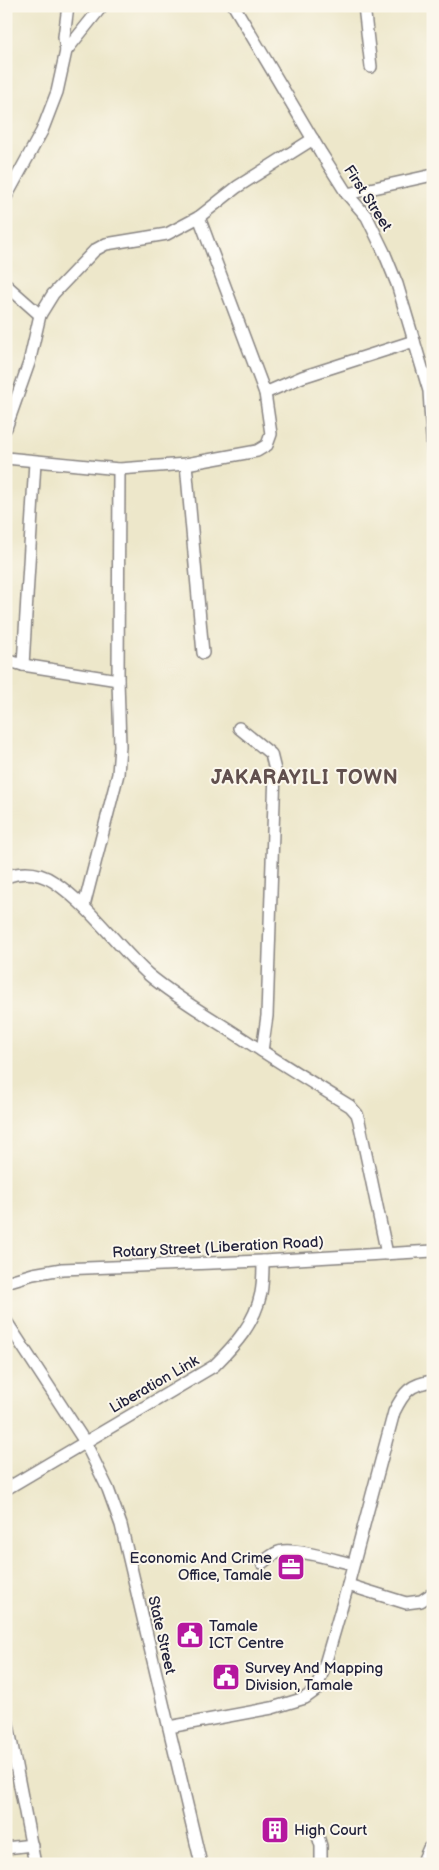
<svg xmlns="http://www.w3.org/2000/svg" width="439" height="1870" font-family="'Balsamiq Sans',sans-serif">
<rect width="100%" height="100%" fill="#fbf7ec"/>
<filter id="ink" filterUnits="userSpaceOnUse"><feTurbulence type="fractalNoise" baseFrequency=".02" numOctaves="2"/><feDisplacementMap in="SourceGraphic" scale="10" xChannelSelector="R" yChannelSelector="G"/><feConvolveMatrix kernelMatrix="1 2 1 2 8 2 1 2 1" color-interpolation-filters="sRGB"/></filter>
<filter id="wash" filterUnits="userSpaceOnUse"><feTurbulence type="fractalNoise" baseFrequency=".0096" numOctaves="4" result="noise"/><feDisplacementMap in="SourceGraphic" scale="20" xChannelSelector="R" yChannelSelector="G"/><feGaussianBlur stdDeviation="1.12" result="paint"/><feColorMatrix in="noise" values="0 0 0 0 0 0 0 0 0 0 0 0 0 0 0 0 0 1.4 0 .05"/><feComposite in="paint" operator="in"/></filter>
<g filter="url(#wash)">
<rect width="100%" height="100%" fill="#ede7ca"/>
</g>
<g filter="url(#ink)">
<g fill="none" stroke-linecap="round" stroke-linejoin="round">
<defs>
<g id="minor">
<path d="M 234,6 L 321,153 L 347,194 L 367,217 L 384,252 L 397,284 L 429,391 L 433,454"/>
<path d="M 364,6 L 371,67"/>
<path d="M 66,51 L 64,37 L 68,6"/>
<path d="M 347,194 L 433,175"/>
<path d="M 6,197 L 42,131 L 57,92 L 66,51 L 102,6"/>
<path d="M 6,285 L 40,315"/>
<path d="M 265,393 L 302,377 L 414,341"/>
<path d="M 6,428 L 29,363 L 40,315 L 53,294 L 95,250 L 106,244 L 167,234 L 199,217 L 237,187 L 313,139"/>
<path d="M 6,458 L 119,469 L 186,464 L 257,451 L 267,445 L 271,434 L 265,393 L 199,217"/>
<path d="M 186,464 L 203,653"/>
<path d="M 6,660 L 23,665 L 118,680"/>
<path d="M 23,665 L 35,462"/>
<path d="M 239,728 L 271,754 L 275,770 L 267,1016 L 262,1051"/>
<path d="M 6,877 C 22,871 39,872 54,882 C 91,907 116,945 149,975 C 173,995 201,1012 228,1029 C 268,1055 309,1081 350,1106 L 357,1114 L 359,1121 L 387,1254"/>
<path d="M 84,906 L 118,774 L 120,746 L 118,680 L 119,469"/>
<path d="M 6,1282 L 33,1274 L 62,1269 L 263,1261 L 433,1251"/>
<path d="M 6,1321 L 85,1442 L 108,1489 L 121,1525 L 201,1864"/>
<path d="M 6,1489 L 214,1366 C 235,1345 255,1323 261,1293 C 263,1283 263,1272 263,1261"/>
<path d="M 262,1563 C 268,1558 275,1552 283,1551 C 299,1549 335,1560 352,1564"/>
<path d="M 348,1585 L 406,1603 L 421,1601 L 433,1593"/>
<path d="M 6,1714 L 35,1864"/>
<path d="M 169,1727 L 272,1708 L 305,1698 L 316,1690 L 323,1671 L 348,1585 L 394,1412 C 404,1392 410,1384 433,1381"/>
<path d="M 317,1833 L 321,1846 L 321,1864"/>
<path d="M 6,1848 L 32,1845"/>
<path d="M 422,1864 L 429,1848"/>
</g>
</defs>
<use href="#minor" stroke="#888482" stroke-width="14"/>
<use href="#minor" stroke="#fff" stroke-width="11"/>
</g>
</g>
<defs>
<symbol id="office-square" viewBox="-11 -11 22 22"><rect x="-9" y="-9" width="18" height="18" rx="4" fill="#b5179e" stroke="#fbf7ec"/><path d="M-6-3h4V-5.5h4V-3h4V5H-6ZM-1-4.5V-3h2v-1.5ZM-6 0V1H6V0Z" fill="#fff"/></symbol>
<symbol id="civic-square" viewBox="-11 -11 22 22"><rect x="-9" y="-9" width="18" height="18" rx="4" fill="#b5179e" stroke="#fbf7ec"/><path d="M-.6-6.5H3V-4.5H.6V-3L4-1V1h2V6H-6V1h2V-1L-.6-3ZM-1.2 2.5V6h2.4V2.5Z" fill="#fff"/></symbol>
<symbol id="building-square" viewBox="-11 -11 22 22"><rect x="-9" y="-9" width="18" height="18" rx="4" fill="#b5179e" stroke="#fbf7ec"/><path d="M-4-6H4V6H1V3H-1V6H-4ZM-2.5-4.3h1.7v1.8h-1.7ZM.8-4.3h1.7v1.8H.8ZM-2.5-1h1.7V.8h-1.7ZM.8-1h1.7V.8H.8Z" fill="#fff"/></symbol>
</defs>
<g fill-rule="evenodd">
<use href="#office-square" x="275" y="1551" width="32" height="32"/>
<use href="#civic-square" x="174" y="1619" width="32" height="32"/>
<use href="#civic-square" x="210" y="1661" width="32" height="32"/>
<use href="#building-square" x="259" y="1814" width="32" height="32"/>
</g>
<g text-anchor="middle" stroke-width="4" stroke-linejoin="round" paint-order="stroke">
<g font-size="15" fill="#22223b" stroke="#fbf7ec">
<text transform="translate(368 198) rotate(57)" y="5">First Street</text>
<text transform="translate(218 1247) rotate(-3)" y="5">Rotary Street (Liberation Road)</text>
<text transform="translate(154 1384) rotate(-30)" y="5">Liberation Link</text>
<text transform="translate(162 1635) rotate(77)" y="5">State Street</text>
</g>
<g font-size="15" fill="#22223b" stroke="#fbf7ec" text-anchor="start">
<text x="272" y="1563" text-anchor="end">Economic And Crime<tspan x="272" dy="17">Office, Tamale</tspan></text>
<text x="209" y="1631">Tamale<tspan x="209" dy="17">ICT Centre</tspan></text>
<text x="245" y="1673">Survey And Mapping<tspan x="245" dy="17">Division, Tamale</tspan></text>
<text x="294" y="1835">High Court</text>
</g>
<g font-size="20" font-weight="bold" letter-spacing="1" fill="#61504e" stroke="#fbf7ec">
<text x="305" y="784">JAKARAYILI TOWN</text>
</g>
</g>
<rect width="439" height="1870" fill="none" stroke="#fbf7ec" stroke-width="25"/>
</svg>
